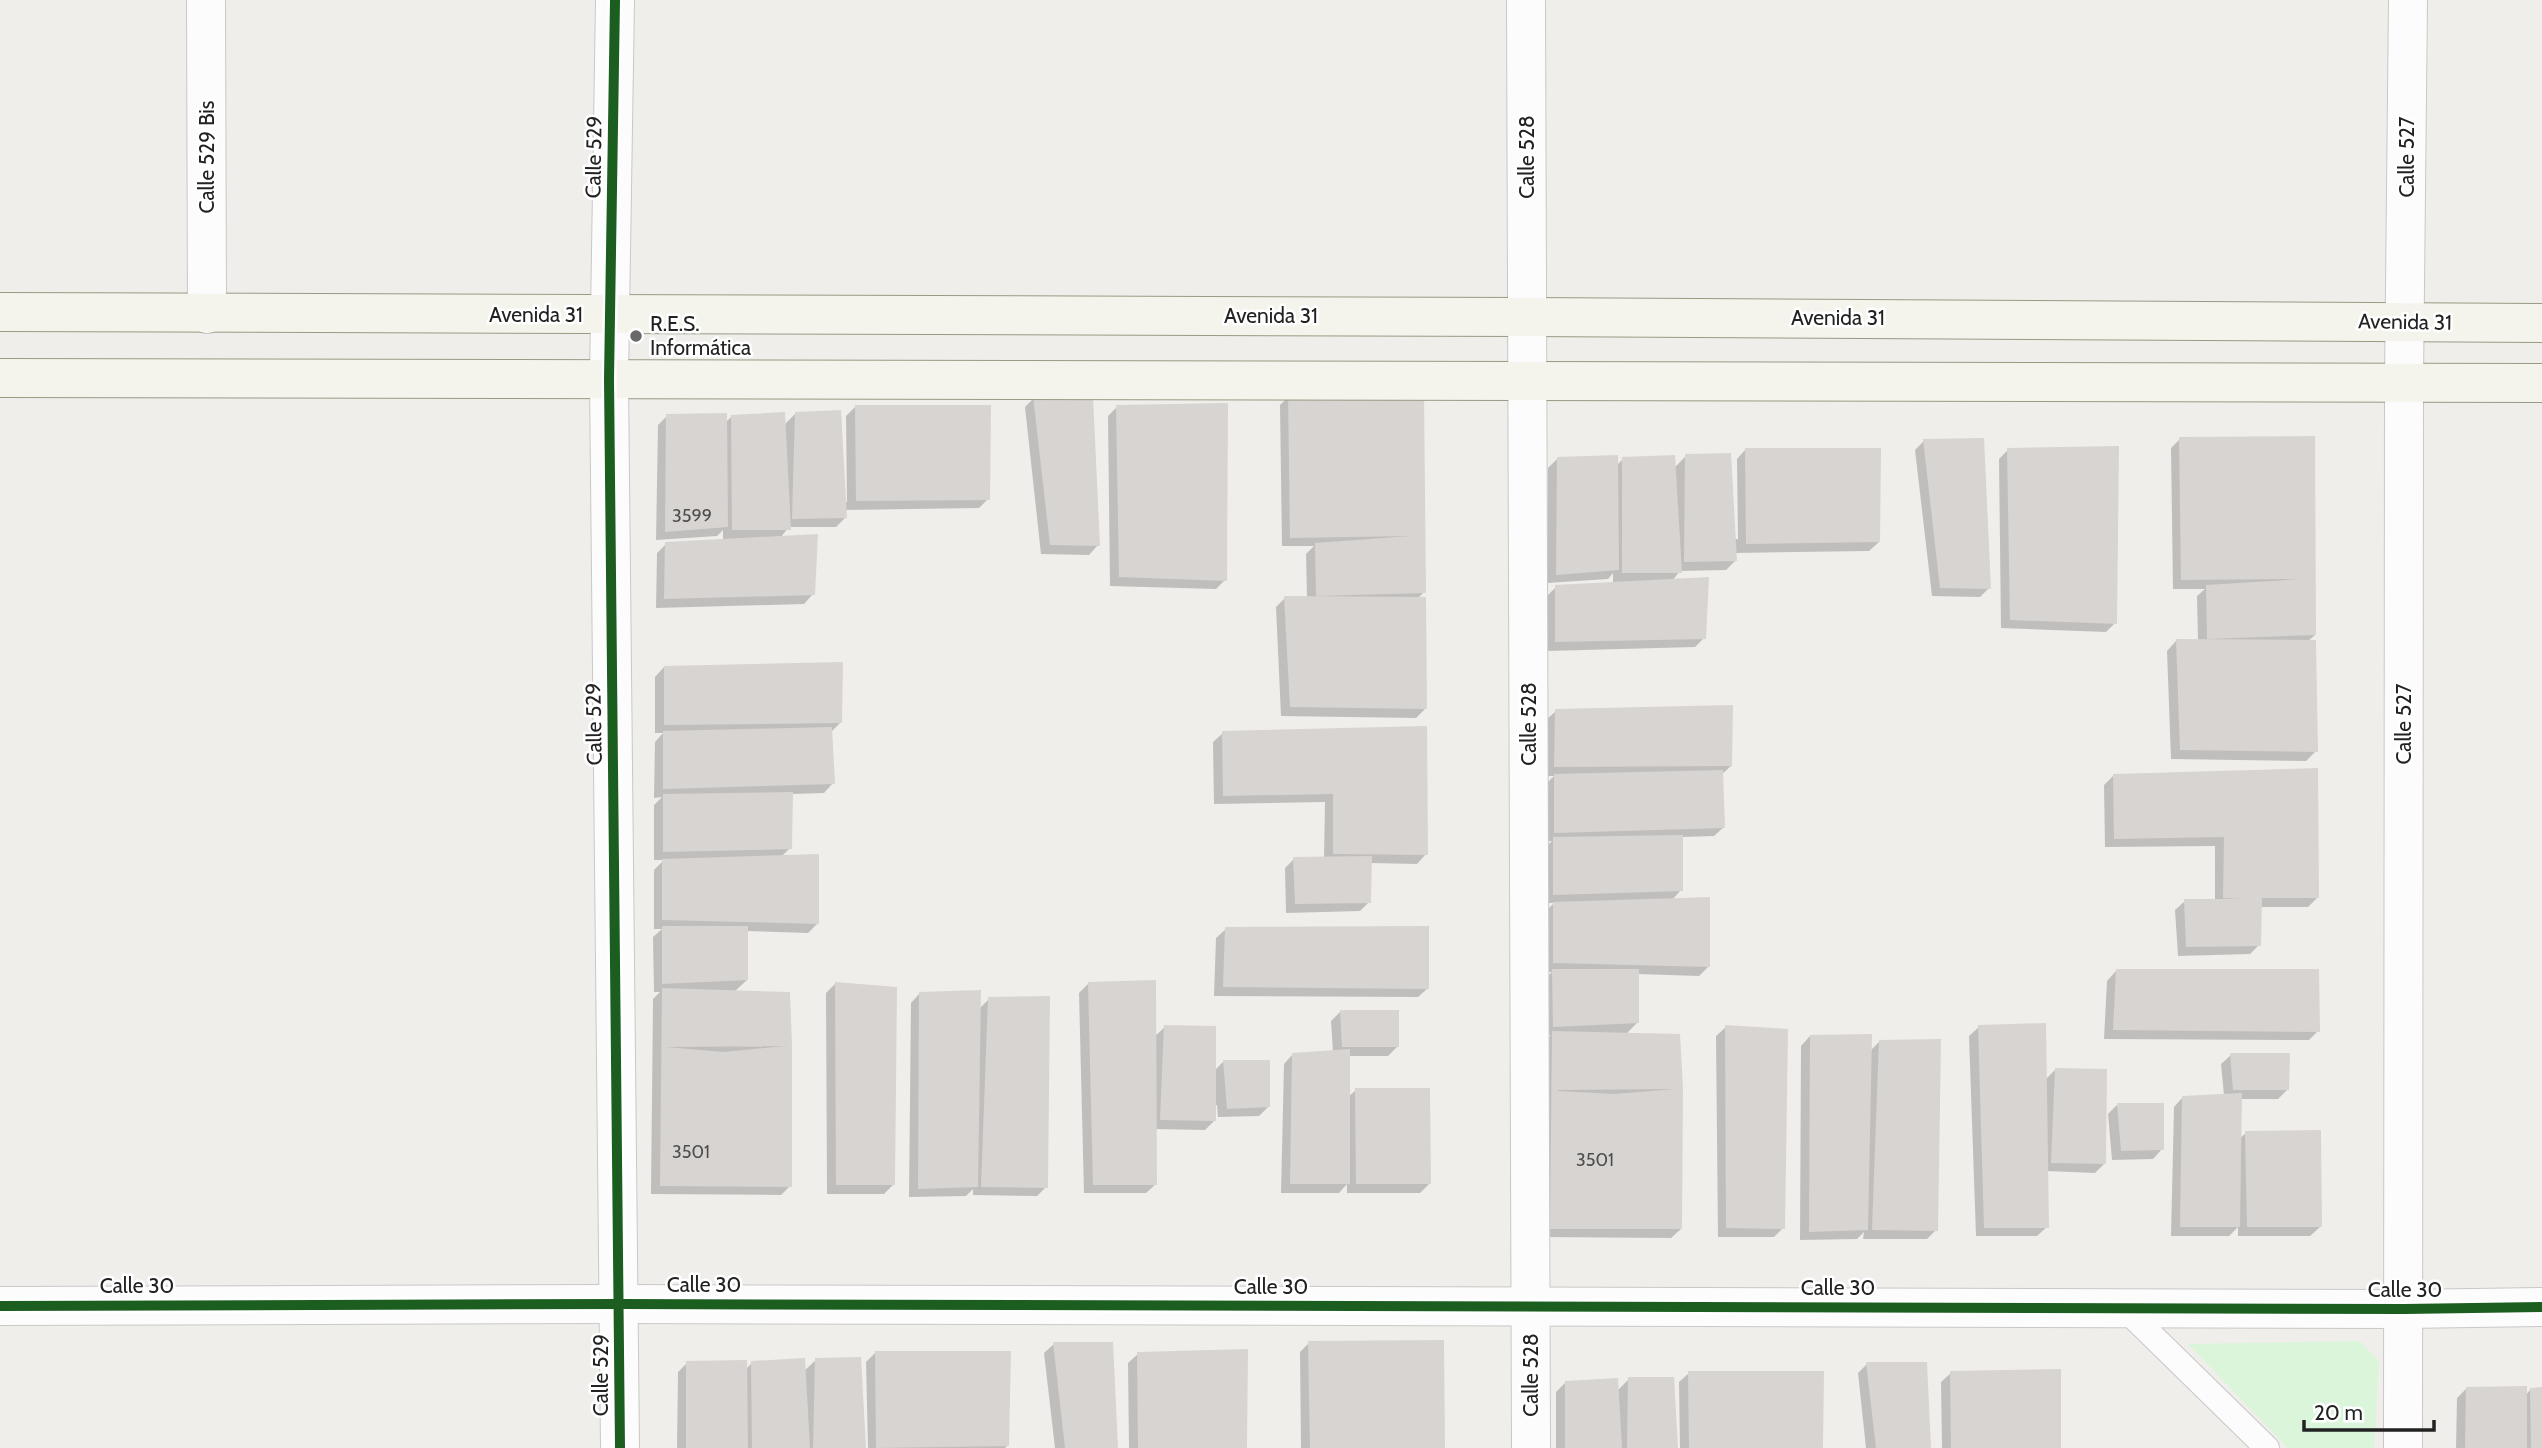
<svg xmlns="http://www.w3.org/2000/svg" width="2542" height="1448" font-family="Cabin,sans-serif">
<rect width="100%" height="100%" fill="#f0eeeb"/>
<path fill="#daf5da" d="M 2360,1341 L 2379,1361 L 2374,1448 L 2288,1448 L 2188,1344 Z"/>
<g fill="#0003">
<path d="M 1422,395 L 1424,592 L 1417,599 L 1425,709 L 1416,718 L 1281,716 L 1276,607 L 1285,598 L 1307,598 L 1306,554 L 1314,546 L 1282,546 L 1280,405 L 1289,396 Z"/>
<path d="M 1034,398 L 1098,545 L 1089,555 L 1041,554 L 1025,407 Z"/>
<path d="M 855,407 L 988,499 L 979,508 L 845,510 L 845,518 L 836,527 L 789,527 L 780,538 L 813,594 L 804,604 L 656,608 L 657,553 L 666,544 L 723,541 L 723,530 L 717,536 L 656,540 L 658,425 L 667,416 L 725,423 L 732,416 L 784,425 L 795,414 L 844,502 L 847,502 L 846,416 Z"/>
<path d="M 1117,407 L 1225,580 L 1216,589 L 1110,586 L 1108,416 Z"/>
<path d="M 2313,438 L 2315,635 L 2307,642 L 2316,751 L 2306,761 L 2171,759 L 2167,651 L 2176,641 L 2198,641 L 2197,596 L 2205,589 L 2173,589 L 2171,448 L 2180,439 Z"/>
<path d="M 1924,441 L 1989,588 L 1980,597 L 1932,596 L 1915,450 Z"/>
<path d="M 1746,449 L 1879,542 L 1869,551 L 1735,553 L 1736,560 L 1726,570 L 1680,571 L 1672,581 L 1704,638 L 1695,647 L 1547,651 L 1547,596 L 1556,587 L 1613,584 L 1613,573 L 1608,579 L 1547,583 L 1548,468 L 1557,459 L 1616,466 L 1623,459 L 1674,468 L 1686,456 L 1734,539 L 1738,539 L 1737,459 Z"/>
<path d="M 2008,450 L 2115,623 L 2106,632 L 2001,628 L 1999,459 Z"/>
<path d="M 664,667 L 840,723 L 831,732 L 833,783 L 824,793 L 791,794 L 790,848 L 781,857 L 818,923 L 808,933 L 746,931 L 747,980 L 734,992 L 788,993 L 790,1186 L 781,1195 L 651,1194 L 653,999 L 660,992 L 654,992 L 653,937 L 662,929 L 654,929 L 654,870 L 664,860 L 654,860 L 654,805 L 662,797 L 654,798 L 655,742 L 663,733 L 655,733 L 655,677 Z"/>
<path d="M 1556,711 L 1731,766 L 1721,775 L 1724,827 L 1714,836 L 1682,837 L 1681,890 L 1672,900 L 1708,967 L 1699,976 L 1637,974 L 1637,1023 L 1625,1035 L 1679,1036 L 1681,1229 L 1671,1238 L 1541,1237 L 1543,1042 L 1551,1035 L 1544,1035 L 1544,980 L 1552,972 L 1544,972 L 1544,913 L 1554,903 L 1545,903 L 1545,848 L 1552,841 L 1545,841 L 1545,785 L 1554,776 L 1546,776 L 1546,720 Z"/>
<path d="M 1425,727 L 1426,854 L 1417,864 L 1370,863 L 1369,902 L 1360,911 L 1286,913 L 1285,868 L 1294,859 L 1324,858 L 1325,802 L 1214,804 L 1213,742 L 1223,733 Z"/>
<path d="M 2316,770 L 2317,898 L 2308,907 L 2260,907 L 2259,945 L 2250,954 L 2178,956 L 2175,910 L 2185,901 L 2215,901 L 2215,846 L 2105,847 L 2104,785 L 2113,776 Z"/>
<path d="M 1226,929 L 1428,988 L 1418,997 L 1214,996 L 1216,938 Z"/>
<path d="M 2116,971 L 2318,1031 L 2309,1040 L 2104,1039 L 2107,981 Z"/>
<path d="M 835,984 L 893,1185 L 884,1194 L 827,1194 L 826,993 Z"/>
<path d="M 1088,984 L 1154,1037 L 1165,1027 L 1214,1071 L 1223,1062 L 1268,1107 L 1259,1116 L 1218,1117 L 1217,1105 L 1214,1105 L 1214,1121 L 1205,1130 L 1155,1129 L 1156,1184 L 1146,1193 L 1084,1193 L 1079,993 Z"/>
<path d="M 920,993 L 979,1009 L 989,999 L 1046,1187 L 1037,1196 L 973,1195 L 973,1189 L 966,1196 L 909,1197 L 911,1003 Z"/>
<path d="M 1340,1012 L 1397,1047 L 1388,1056 L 1349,1056 L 1348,1097 L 1356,1090 L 1429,1184 L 1420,1193 L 1347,1193 L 1347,1184 L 1339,1193 L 1281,1193 L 1284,1064 L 1293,1054 L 1333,1052 L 1331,1021 Z"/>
<path d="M 1726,1027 L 1783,1228 L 1774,1237 L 1718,1237 L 1716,1036 Z"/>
<path d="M 1979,1027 L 2045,1080 L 2055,1070 L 2105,1163 L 2095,1173 L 2046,1171 L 2047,1227 L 2037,1236 L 1976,1236 L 1969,1036 Z"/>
<path d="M 1810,1036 L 1870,1051 L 1879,1042 L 1936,1230 L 1927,1239 L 1863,1239 L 1864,1232 L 1857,1239 L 1800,1240 L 1801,1046 Z"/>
<path d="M 2231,1055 L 2287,1090 L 2278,1099 L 2240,1099 L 2239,1139 L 2246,1133 L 2320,1227 L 2310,1236 L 2238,1236 L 2238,1227 L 2229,1236 L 2171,1236 L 2174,1107 L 2183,1097 L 2224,1095 L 2221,1064 Z"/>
<path d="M 2117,1105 L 2162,1149 L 2153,1159 L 2112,1160 L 2108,1114 Z"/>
<path d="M 1309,1343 L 1443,1448 L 1301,1448 L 1300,1352 Z"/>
<path d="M 1054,1344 L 1116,1448 L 1055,1448 L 1044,1353 Z"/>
<path d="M 875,1353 L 1008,1445 L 1005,1448 L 868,1448 L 866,1362 Z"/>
<path d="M 1138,1354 L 1245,1448 L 1129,1448 L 1128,1363 Z"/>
<path d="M 816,1360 L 864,1448 L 677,1448 L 678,1372 L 687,1363 L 746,1369 L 752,1363 L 804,1371 Z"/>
<path d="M 1867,1364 L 1929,1448 L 1866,1448 L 1858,1373 Z"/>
<path d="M 1689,1373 L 1822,1448 L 1680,1448 L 1679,1382 Z"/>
<path d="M 1951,1373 L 2059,1448 L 1942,1448 L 1941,1382 Z"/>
<path d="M 1629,1379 L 1677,1448 L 1556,1448 L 1556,1392 L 1565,1383 L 1617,1391 Z"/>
<path d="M 2466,1389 L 2525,1396 L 2531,1389 L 2542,1389 L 2542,1448 L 2456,1448 L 2457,1398 Z"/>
</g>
<g fill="#d7d4d2" fill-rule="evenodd">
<path d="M 1424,393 L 1426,593 L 1316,596 L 1315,543 L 1411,536 L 1290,538 L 1288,394 Z"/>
<path d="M 1033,396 L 1093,396 L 1100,546 L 1050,545 Z"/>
<path d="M 1228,403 L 1227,581 L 1119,577 L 1116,405 Z"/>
<path d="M 855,405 L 991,405 L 990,500 L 856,501 Z"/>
<path d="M 841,410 L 847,518 L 792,519 L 795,412 Z"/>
<path d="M 785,412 L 791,530 L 732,530 L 731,415 Z"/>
<path d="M 727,413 L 728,527 L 665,532 L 666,414 Z"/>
<path d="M 2315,436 L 2316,635 L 2207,639 L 2206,585 L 2302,579 L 2181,580 L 2179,437 Z"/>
<path d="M 1984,438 L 1991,589 L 1940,588 L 1923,439 Z"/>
<path d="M 2119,446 L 2117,624 L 2010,620 L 2007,448 Z"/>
<path d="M 1745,448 L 1881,448 L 1880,542 L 1746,544 Z"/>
<path d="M 1731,453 L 1737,561 L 1684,562 L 1685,454 Z"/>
<path d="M 1618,455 L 1619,570 L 1556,575 L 1557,457 Z"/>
<path d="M 1675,455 L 1682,573 L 1622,573 L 1622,457 Z"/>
<path d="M 818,534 L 815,595 L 664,599 L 665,542 Z"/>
<path d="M 1709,577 L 1706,639 L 1555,642 L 1555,585 Z"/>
<path d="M 1284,596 L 1426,597 L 1427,709 L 1290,707 Z"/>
<path d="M 2176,639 L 2316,640 L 2318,752 L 2180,750 Z"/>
<path d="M 843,662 L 842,723 L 664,725 L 664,666 Z"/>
<path d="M 1733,705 L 1732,766 L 1554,767 L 1555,709 Z"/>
<path d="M 1427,726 L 1428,855 L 1333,854 L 1333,794 L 1223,796 L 1222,731 Z"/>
<path d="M 832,727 L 835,784 L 663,789 L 663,731 Z"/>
<path d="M 2318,768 L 2319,898 L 2262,898 L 2261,946 L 2186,947 L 2184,899 L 2242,899 L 2223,898 L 2224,837 L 2114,839 L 2113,774 Z"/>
<path d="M 1723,770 L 1725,828 L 1554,833 L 1554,774 Z"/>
<path d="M 793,792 L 792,849 L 663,852 L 663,794 Z"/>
<path d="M 1683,835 L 1683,891 L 1553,895 L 1553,837 Z"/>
<path d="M 819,854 L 819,924 L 662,920 L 662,859 Z"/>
<path d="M 1372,856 L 1371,903 L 1295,904 L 1293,857 Z"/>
<path d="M 1710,897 L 1710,967 L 1553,963 L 1553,902 Z"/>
<path d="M 662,926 L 748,926 L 748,980 L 662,984 Z"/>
<path d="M 1429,926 L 1429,989 L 1223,987 L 1225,927 Z"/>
<path d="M 1552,969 L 1639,969 L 1639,1023 L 1553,1027 Z"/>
<path d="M 2116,969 L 2319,969 L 2320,1032 L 2113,1030 Z"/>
<path d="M 1156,980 L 1157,1185 L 1093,1185 L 1088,982 Z"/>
<path d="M 835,982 L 897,987 L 895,1185 L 836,1185 Z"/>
<path d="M 662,988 L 790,992 L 792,1046 L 792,1187 L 660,1186 ZM 785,1046 L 723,1052 L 666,1047 Z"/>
<path d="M 981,990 L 978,1187 L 918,1189 L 919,992 Z"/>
<path d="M 1050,996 L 1048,1188 L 981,1187 L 988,997 Z"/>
<path d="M 1340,1010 L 1399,1010 L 1399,1047 L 1342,1047 Z"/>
<path d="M 2046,1023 L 2049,1228 L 1984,1228 L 1978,1025 Z"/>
<path d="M 1164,1025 L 1216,1026 L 1216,1121 L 1160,1120 Z"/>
<path d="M 1725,1025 L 1788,1029 L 1785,1229 L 1726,1228 Z"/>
<path d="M 1552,1031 L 1680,1034 L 1683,1089 L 1682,1229 L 1550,1229 ZM 1675,1089 L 1614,1094 L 1558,1091 L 1558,1090 Z"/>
<path d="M 1872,1034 L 1868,1230 L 1809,1232 L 1810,1035 Z"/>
<path d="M 1941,1039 L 1938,1231 L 1872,1230 L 1879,1040 Z"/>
<path d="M 1350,1049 L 1350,1184 L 1290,1184 L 1292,1053 Z"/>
<path d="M 2230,1053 L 2290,1053 L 2289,1090 L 2233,1090 Z"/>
<path d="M 1223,1060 L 1270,1060 L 1270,1107 L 1227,1109 Z"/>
<path d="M 2055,1068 L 2107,1069 L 2106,1164 L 2051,1163 Z"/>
<path d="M 1355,1088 L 1430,1088 L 1431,1184 L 1356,1184 Z"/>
<path d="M 2242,1093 L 2240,1227 L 2180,1227 L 2182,1096 Z"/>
<path d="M 2117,1103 L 2164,1103 L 2164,1150 L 2121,1151 Z"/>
<path d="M 2321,1130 L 2322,1227 L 2247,1227 L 2245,1131 Z"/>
<path d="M 1444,1340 L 1445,1448 L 1310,1448 L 1308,1341 Z"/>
<path d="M 1053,1342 L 1113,1342 L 1118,1448 L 1065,1448 Z"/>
<path d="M 1248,1349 L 1247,1448 L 1138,1448 L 1137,1352 Z"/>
<path d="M 875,1351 L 1011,1351 L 1009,1446 L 876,1448 Z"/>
<path d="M 861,1357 L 866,1448 L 813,1448 L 815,1358 Z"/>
<path d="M 805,1358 L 810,1448 L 752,1448 L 751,1361 Z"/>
<path d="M 747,1360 L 748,1448 L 686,1448 L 686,1361 Z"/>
<path d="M 1866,1362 L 1927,1362 L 1931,1448 L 1876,1448 Z"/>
<path d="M 2061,1369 L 2061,1448 L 1951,1448 L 1950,1371 Z"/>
<path d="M 1688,1371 L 1824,1371 L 1823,1448 L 1689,1448 Z"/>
<path d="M 1628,1377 L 1674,1377 L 1678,1448 L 1627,1448 Z"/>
<path d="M 1618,1378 L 1622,1448 L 1565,1448 L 1565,1381 Z"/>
<path d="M 2527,1386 L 2527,1448 L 2465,1448 L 2466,1387 Z"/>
<path d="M 2542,1387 L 2542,1448 L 2531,1448 L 2530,1388 Z"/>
</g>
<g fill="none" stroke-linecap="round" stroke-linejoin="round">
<defs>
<path id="lane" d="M 2124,1308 L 2267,1448"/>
<g id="street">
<path d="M 206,0 L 207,314"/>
<path d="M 615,0 L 609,379 L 620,1448"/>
<path d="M 1526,0 L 1531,1448"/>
<path d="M 0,1306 L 621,1304 L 2404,1309 L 2542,1307"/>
<path d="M 2403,1448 L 2404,382 L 2408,0"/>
</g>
<g id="secondary">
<path d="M 0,312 L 1527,317 L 2542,323"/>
<path d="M 0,378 L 2542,383"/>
</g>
</defs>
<use href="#lane" stroke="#c9c8c7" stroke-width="26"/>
<use href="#street" stroke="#c9c8c7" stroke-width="40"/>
<use href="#secondary" stroke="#999a82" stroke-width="40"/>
<use href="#lane" stroke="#fdfcfc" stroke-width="24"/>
<use href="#street" stroke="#fdfcfc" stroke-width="38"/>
<use href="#secondary" stroke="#f4f4ed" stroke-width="38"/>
<defs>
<g id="cycleway">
<path d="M 615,0 L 609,379 L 620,1448"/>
<path d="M 0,1306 L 621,1304 L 2404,1309 L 2542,1307"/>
</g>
</defs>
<use href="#cycleway" stroke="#fff" stroke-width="15"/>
<use href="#cycleway" stroke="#1b5e20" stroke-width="10"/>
</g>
<circle fill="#6a6968" stroke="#fff" stroke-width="2.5" cx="636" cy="336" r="7"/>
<g text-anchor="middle" stroke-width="5" stroke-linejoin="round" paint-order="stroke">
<g font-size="18" fill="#4f4e4e">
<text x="692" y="522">3599</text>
<text x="691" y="1158">3501</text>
<text x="1595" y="1166">3501</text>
</g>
<g font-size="21" fill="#222" stroke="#fff">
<text transform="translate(207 157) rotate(-90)" y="7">Calle 529 Bis</text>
<text transform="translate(594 157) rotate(-89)" y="7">Calle 529</text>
<text transform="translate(1527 157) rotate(-90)" y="7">Calle 528</text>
<text transform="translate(2407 157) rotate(-90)" y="7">Calle 527</text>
<text x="536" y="322">Avenida 31</text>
<text x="1271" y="323">Avenida 31</text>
<text x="1838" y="325">Avenida 31</text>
<text transform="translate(2405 322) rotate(1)" y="7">Avenida 31</text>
<text transform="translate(594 724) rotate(-91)" y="7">Calle 529</text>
<text transform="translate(1529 724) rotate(-90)" y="7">Calle 528</text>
<text transform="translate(2404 724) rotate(-90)" y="7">Calle 527</text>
<text x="704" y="1292">Calle 30</text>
<text x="137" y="1293">Calle 30</text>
<text x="1271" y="1294">Calle 30</text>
<text x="1838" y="1295">Calle 30</text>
<text x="2405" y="1297">Calle 30</text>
<text transform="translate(601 1375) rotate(-90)" y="7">Calle 529</text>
<text transform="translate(1531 1375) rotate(-90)" y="7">Calle 528</text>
</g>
<g font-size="21" fill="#222" stroke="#fff" text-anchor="start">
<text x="650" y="331">R.E.S.<tspan x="650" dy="24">Informática</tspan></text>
</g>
</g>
<path d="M2304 1420v10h130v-10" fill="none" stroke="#222222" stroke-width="3.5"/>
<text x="2314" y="1420" font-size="21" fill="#222222" stroke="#ffffff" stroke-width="5" paint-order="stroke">20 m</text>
</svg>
